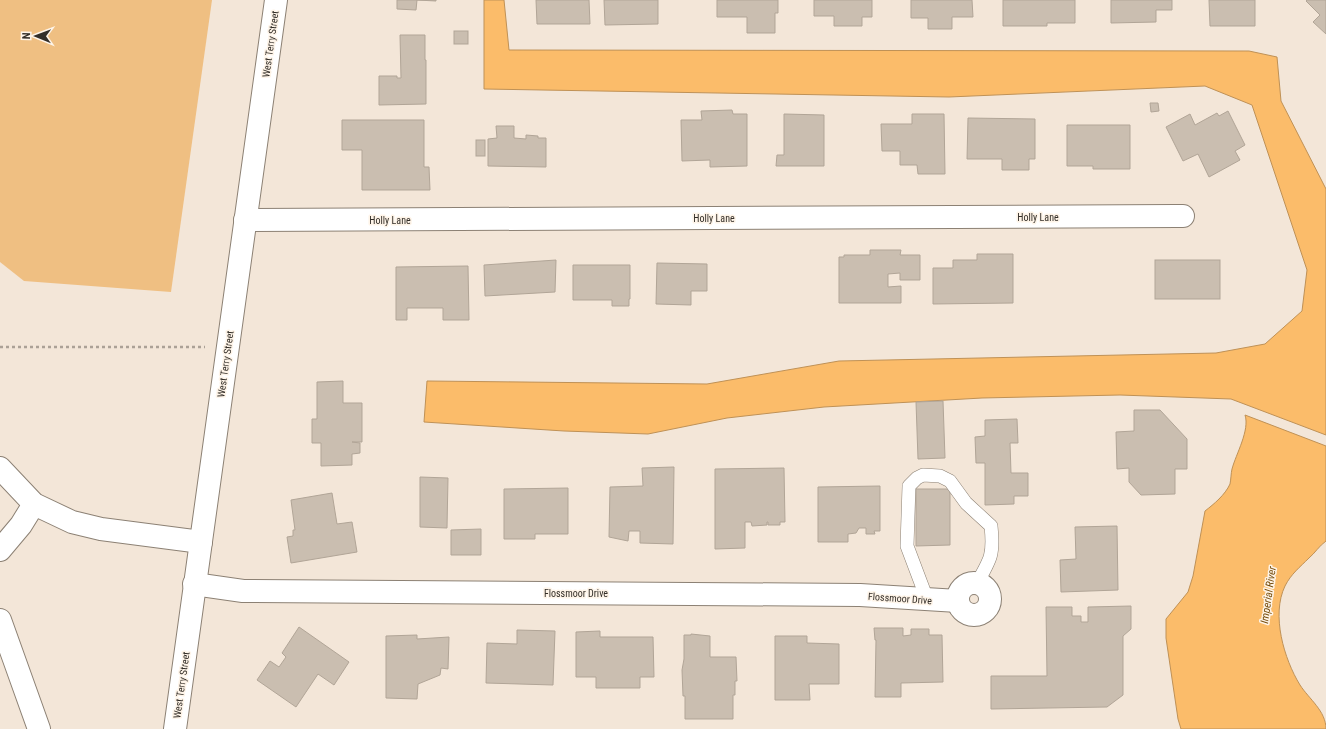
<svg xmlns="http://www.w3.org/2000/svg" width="1326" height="729" font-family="'Roboto Condensed',sans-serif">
<rect width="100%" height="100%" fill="#f3e6d8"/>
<path fill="#efbf82" d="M 0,0 L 212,0 L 171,292 L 24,281 L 0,262 Z"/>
<g fill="#fbbc6a" stroke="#bf9156">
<path d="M 484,0 L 504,0 L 509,50 L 1249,51 L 1277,57 L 1281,101 L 1326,189 L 1326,435 L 1231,399 L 1120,395 L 982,398 L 824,407 L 727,418 L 648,434 L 564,431 L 424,422 L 427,381 L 707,384 L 839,361 L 1216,353 L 1265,344 L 1302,311 L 1307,270 L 1252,105 L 1205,86 L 949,97 L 484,89 Z"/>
<path d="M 1245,415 L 1326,446 L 1326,541 C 1319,546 1315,553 1309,558 C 1300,567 1291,574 1285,586 C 1271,615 1284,659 1300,685 C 1309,699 1326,711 1326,729 L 1181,729 L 1178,719 L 1166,638 L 1166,619 L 1188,592 L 1193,576 L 1205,511 C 1214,504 1225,495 1230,484 C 1231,479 1231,473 1232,469 C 1236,454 1250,430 1245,415 Z"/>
</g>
<g fill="#cabeb0" stroke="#b1a597">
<path d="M 397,0 L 436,0 L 436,1 L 417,0 L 416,10 L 397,9 Z"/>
<path d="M 536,0 L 589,0 L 590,24 L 537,24 Z"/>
<path d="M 604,0 L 658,0 L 658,24 L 605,25 Z"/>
<path d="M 717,0 L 778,0 L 778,13 L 775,13 L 775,33 L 747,33 L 747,17 L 717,17 Z"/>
<path d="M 814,0 L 872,0 L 872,17 L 862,17 L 862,26 L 834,26 L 834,16 L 814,16 Z"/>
<path d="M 911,0 L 972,0 L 973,17 L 952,17 L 952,29 L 928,29 L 928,18 L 911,18 Z"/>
<path d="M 1003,0 L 1075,0 L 1075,23 L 1047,23 L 1047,26 L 1003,26 Z"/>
<path d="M 1111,0 L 1172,0 L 1172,10 L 1156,10 L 1156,22 L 1111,23 Z"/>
<path d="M 1209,0 L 1255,0 L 1255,26 L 1210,26 Z"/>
<path d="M 1307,0 L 1326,0 L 1326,34 L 1313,22 L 1320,15 L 1306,1 Z"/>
<rect x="454" y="31" width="14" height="13"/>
<path d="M 400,35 L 425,35 L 425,60 L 426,60 L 426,104 L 379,105 L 379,76 L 397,76 L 397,78 L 401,78 Z"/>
<path d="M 1150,103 L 1158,103 L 1159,111 L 1151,112 Z"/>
<path d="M 732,110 L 733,114 L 747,114 L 747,166 L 710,167 L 710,160 L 682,161 L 681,120 L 702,120 L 701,111 Z"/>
<path d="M 1228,111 L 1245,145 L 1235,151 L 1240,160 L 1209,177 L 1198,154 L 1183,161 L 1166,127 L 1190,114 L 1195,125 L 1217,113 L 1219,116 Z"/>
<path d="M 784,114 L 824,115 L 824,166 L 776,166 L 777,155 L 784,155 Z"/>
<path d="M 912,114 L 944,114 L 945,174 L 918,174 L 917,165 L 900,165 L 900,151 L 882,151 L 881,124 L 912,124 Z"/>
<path d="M 968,118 L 1035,119 L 1035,159 L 1029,159 L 1029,170 L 1002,170 L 1002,159 L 967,159 Z"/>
<path d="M 342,120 L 424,120 L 424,167 L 429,167 L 430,190 L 362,190 L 362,150 L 342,150 Z"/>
<path d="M 1067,125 L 1130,125 L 1130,169 L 1093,169 L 1093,166 L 1067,166 Z"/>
<path d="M 496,126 L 514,126 L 514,138 L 526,139 L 526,135 L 538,136 L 538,138 L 546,138 L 546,167 L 488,166 L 488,139 L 497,138 Z"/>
<rect x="476" y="140" width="9" height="16"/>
<path d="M 870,250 L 901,250 L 900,255 L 920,255 L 920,280 L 900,280 L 900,273 L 888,274 L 888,287 L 901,286 L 901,303 L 839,303 L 839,257 L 844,257 L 844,255 L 870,255 Z"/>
<path d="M 977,254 L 1013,254 L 1013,303 L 933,304 L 933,268 L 953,268 L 953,260 L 977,260 Z"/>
<path d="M 556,260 L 555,292 L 485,296 L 484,265 Z"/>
<rect x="1155" y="260" width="65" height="39"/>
<path d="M 657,263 L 707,264 L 707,291 L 691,291 L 691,305 L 656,304 Z"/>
<path d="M 573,265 L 630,265 L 630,299 L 629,299 L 629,306 L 612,306 L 612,300 L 573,300 Z"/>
<path d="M 468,266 L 469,320 L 443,320 L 443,308 L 407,308 L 407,320 L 396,320 L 396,267 Z"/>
<path d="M 343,381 L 343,403 L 362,403 L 362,442 L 352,442 L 360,443 L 360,453 L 352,454 L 352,465 L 321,466 L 321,443 L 312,443 L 312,419 L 317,419 L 317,382 Z"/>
<path d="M 943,401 L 945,458 L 918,459 L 916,402 Z"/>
<path d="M 1134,410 L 1160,410 L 1187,439 L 1187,469 L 1175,469 L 1175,494 L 1141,495 L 1129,482 L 1129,468 L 1117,469 L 1116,432 L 1134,431 Z"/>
<path d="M 1017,419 L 1018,443 L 1010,443 L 1011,473 L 1028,473 L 1028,496 L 1014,496 L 1014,504 L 985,505 L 985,463 L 976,463 L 975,437 L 985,436 L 985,420 Z"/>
<path d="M 674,467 L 673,544 L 640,543 L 640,531 L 629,531 L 628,541 L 609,537 L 610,487 L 643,486 L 642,468 Z"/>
<path d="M 784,468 L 785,522 L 780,522 L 780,525 L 768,525 L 768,522 L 767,522 L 767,525 L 752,526 L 751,522 L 745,522 L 745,548 L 715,549 L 715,469 Z"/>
<path d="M 420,477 L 448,478 L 447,528 L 420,527 Z"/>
<path d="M 880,486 L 880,531 L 874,531 L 875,534 L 866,534 L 866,528 L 859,528 L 856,533 L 848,534 L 848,542 L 818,542 L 818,487 Z"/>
<path d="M 568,488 L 568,534 L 535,534 L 535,539 L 504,539 L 504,489 Z"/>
<path d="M 916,489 L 950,489 L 950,545 L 916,546 Z"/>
<path d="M 332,493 L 337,524 L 352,522 L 357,552 L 291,563 L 287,537 L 293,536 L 293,530 L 295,530 L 291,500 Z"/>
<path d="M 1117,526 L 1118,590 L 1061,592 L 1060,560 L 1076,559 L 1075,527 Z"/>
<path d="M 481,529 L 481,555 L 451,555 L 451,530 Z"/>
<path d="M 1131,606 L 1131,629 L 1123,636 L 1123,695 L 1107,707 L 991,709 L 991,676 L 1047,676 L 1046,607 L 1072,607 L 1072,616 L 1081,616 L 1081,622 L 1088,622 L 1088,607 Z"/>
<path d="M 299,627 L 349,662 L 334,685 L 318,674 L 296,707 L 257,680 L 270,661 L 279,667 L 286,657 L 282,653 Z"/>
<path d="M 874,628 L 903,628 L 903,636 L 911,635 L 911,629 L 929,629 L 929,635 L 942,635 L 943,682 L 901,683 L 901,697 L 875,697 L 876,640 L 875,640 Z"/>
<path d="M 517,630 L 555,631 L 553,685 L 486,683 L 487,643 L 517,644 Z"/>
<path d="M 600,631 L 600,637 L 653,637 L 654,677 L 640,677 L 640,688 L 596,688 L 596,677 L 576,677 L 576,632 Z"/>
<path d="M 691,634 L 710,636 L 710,657 L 736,657 L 737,681 L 735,681 L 735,695 L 733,695 L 733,719 L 685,719 L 685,696 L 683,696 L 682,670 L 684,659 L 684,635 L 691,635 Z"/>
<path d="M 417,635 L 417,639 L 449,637 L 448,669 L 441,668 L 440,675 L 418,684 L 417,699 L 386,698 L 386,636 Z"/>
<path d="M 775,636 L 807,636 L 807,643 L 839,644 L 839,684 L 809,684 L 810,700 L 775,700 Z"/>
</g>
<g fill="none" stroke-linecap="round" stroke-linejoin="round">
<defs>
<path id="service" d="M 927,599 L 907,546 L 909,486 L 917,478 L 923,475 L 940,476 L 950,481 L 966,503 L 991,526 C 994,554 991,559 977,583"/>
<g id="minor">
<path d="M 245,220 C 557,221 870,218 1183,216"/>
<path d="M 0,468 L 34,504 L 72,522 L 101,529 L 201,542"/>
<path d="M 0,550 L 21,525 L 34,504"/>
<circle cx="974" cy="599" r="16"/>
<path d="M 194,584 L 243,591 L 860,595 L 958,601"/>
<path d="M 0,620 L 39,729"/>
</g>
<path id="tertiary" d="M 175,729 L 276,0"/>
</defs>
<use href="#service" stroke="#8c8174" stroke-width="14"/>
<use href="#minor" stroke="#8c8174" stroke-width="24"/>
<use href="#tertiary" stroke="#8c8174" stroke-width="24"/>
<path stroke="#aba196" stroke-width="2.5" stroke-dasharray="3 3" stroke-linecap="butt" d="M 0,347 L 205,347"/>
<use href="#service" stroke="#fff" stroke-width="13"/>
<use href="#minor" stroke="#fff" stroke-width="22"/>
<use href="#tertiary" stroke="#fff" stroke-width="22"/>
</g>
<g text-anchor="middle" stroke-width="3" stroke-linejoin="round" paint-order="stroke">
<g font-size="10" fill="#332e28" stroke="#fef4e8">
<text transform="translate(270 44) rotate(-82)" y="4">West Terry Street</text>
<text x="1038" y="221">Holly Lane</text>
<text x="714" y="222">Holly Lane</text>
<text x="390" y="224">Holly Lane</text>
<text transform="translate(225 364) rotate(-82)" y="4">West Terry Street</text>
<text x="576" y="597">Flossmoor Drive</text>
<text transform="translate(900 598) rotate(4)" y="4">Flossmoor Drive</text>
<text transform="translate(181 685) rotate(-82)" y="4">West Terry Street</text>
</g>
<g font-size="11" font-style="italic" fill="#754c0b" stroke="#fef4e8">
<text transform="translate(1268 595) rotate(-82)" y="4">Imperial River</text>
</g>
</g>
<g transform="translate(36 36) rotate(271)" stroke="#fef4e8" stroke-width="3" paint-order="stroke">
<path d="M0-3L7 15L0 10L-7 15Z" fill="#332e28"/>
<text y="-6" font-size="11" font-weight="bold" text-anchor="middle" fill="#332e28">N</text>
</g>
</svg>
